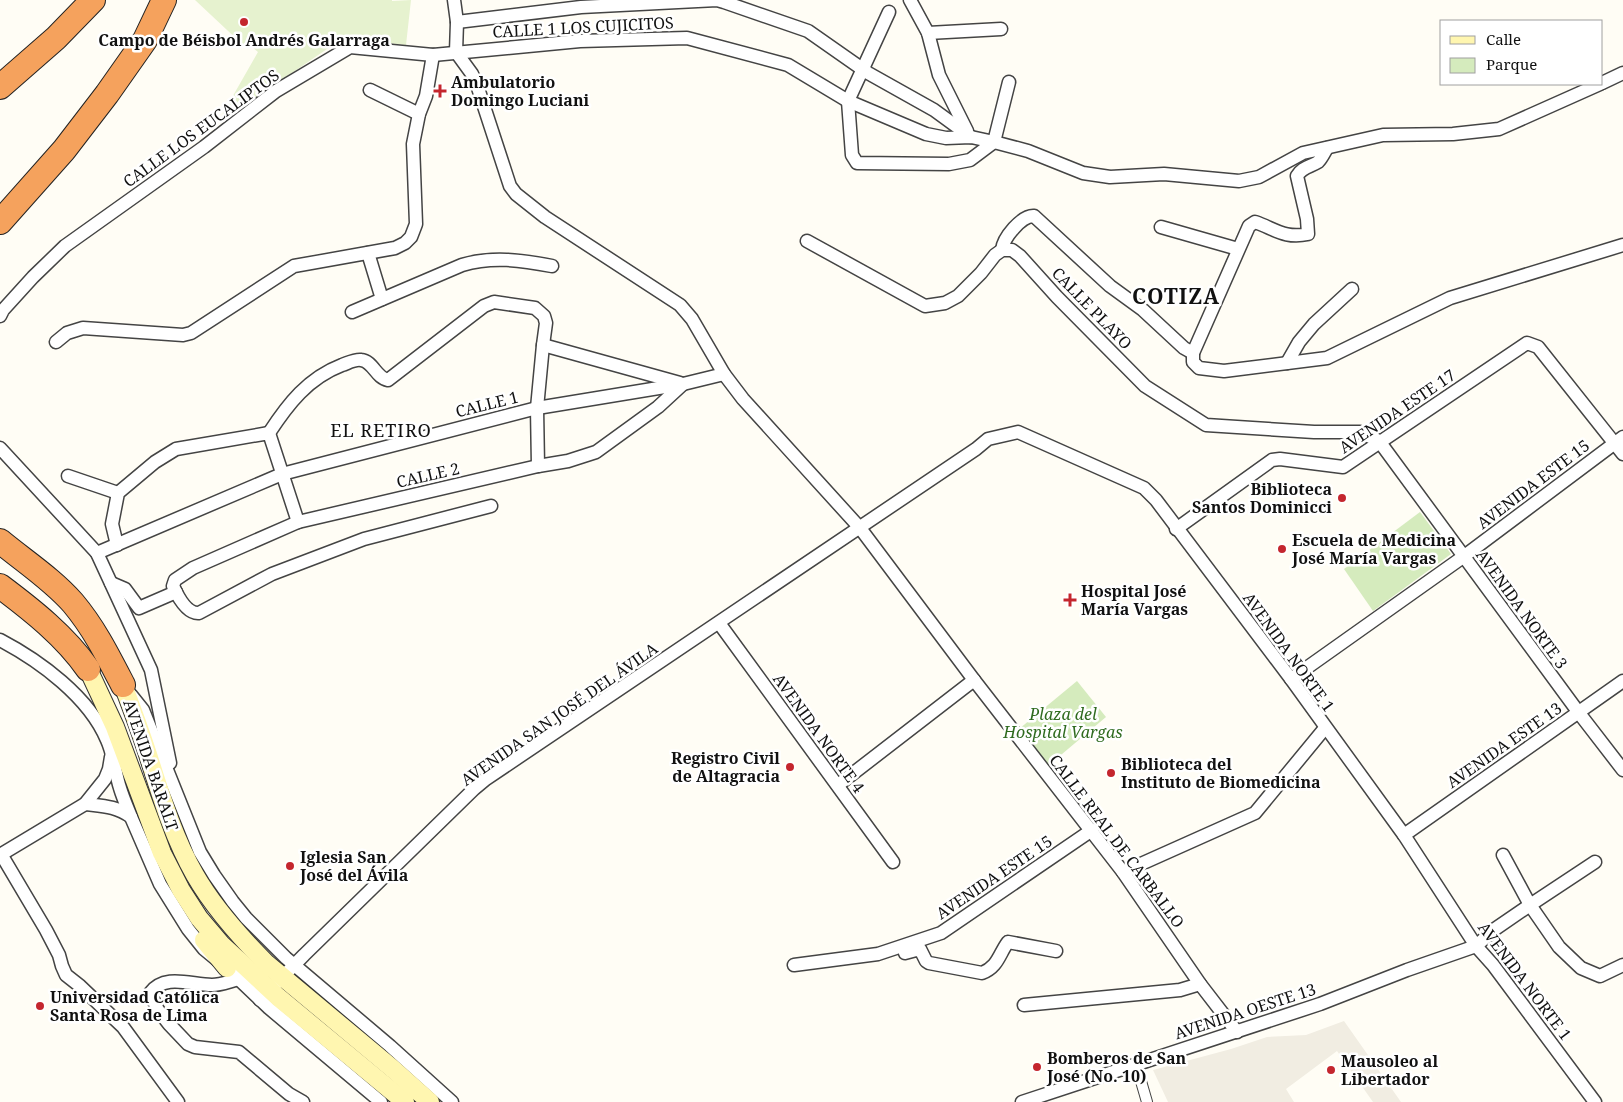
<svg xmlns="http://www.w3.org/2000/svg" width="1623" height="1102" font-family="'Noto Serif',serif">
<rect width="100%" height="100%" fill="#fffdf5"/>
<g fill="#d5ebbd">
<path d="M 1420,512 L 1451,554 L 1373,611 L 1344,569 Z"/>
<path d="M 1077,681 L 1106,717 L 1049,765 L 1019,729 Z"/>
</g>
<path fill="#e6f2cf" d="M 195,0 L 392,0 L 392,1 L 411,0 L 406,45 L 343,38 L 225,119 L 222,115 L 258,52 L 246,42 L 243,45 Z"/>
<path fill="#f1ede2" d="M 1344,1021 L 1401,1102 L 1373,1102 L 1337,1051 L 1286,1089 L 1294,1102 L 1168,1102 L 1153,1070 L 1231,1049 L 1267,1037 L 1306,1035 Z"/>
<g fill="none" stroke-linecap="round" stroke-linejoin="round">
<defs>
<path id="pedestrian" d="M 1136,1064 L 1147,1102"/>
<g id="minor">
<path d="M 454,0 L 457,22 L 456,52 L 472,74 L 477,85 L 510,186 L 516,194 L 545,217 L 680,305 L 692,319 L 724,374 L 743,399 L 860,528 L 974,680 L 1123,872 L 1200,984 L 1237,1032"/>
<path d="M 910,0 L 928,33 L 939,75 L 967,131"/>
<path d="M 889,12 L 848,101 L 852,155 L 857,163 L 949,164 L 970,160 L 994,142 L 1009,82"/>
<path d="M 457,22 L 581,7 L 717,0 L 724,2 L 808,31 L 868,73 L 934,110 L 971,137"/>
<path d="M 928,33 L 1001,29"/>
<path d="M 1602,83 L 1623,73"/>
<path d="M 370,90 L 419,114"/>
<path d="M 1327,148 C 1324,153 1322,158 1318,162 C 1310,167 1302,167 1297,176 L 1307,219 L 1308,234 C 1285,239 1275,229 1255,222 L 1249,226 L 1193,353 L 1193,362 L 1199,368 L 1224,371 L 1327,358 L 1450,298 L 1623,245"/>
<path d="M 1161,227 L 1238,249"/>
<path d="M 807,241 L 925,306 L 945,303 L 958,296 L 981,273 L 995,255 L 1002,250 L 1012,250 L 1020,256 L 1057,297 L 1145,386 L 1206,425 L 1314,432 L 1360,432 L 1379,441 L 1579,713 L 1623,770"/>
<path d="M 1002,250 C 1003,238 1022,215 1034,216 L 1110,286 L 1143,310 L 1184,348 L 1193,353"/>
<path d="M 368,253 L 382,299"/>
<path d="M 352,312 L 462,265 C 492,256 521,260 552,266"/>
<path d="M 0,316 L 3,310 L 33,277 L 65,246 L 204,147 L 276,91 L 350,47 L 433,55 L 580,41 L 687,38 L 788,65 L 848,101 L 926,134 L 946,138 L 971,137 L 994,142 L 1028,151 L 1083,173 L 1110,177 L 1164,174 L 1239,181 L 1259,177 L 1303,153 L 1383,135 L 1453,134 L 1499,129 L 1600,84"/>
<path d="M 56,342 L 67,333 L 83,328 L 183,335 L 191,333 L 294,266 L 395,248 L 405,243 L 411,237 L 416,224 L 413,144 L 419,114 L 426,96 L 433,55"/>
<path d="M 543,345 L 680,383"/>
<path d="M 1287,363 L 1299,342 L 1314,324 L 1352,289"/>
<path d="M 269,433 C 288,404 308,378 342,365 C 348,363 355,359 361,360 C 373,361 376,378 388,380 L 484,306 L 494,302 L 535,308 L 544,316 L 546,323 L 543,345 L 537,408 L 538,466"/>
<path d="M 0,448 L 97,553 L 151,670 L 170,763"/>
<path d="M 68,476 L 118,493"/>
<path d="M 491,506 L 364,539 L 272,574 L 199,613 C 187,614 178,597 173,586 L 175,580 L 193,568 L 298,522 L 538,466 L 568,461 L 596,452 L 658,407 L 683,384"/>
<path d="M 1176,529 L 1272,460 L 1280,459 L 1343,467 L 1527,343 L 1538,347 L 1623,454"/>
<path d="M 117,545 L 112,524 L 118,493 L 155,462 L 176,449 L 269,433 L 298,522"/>
<path d="M 97,553 L 282,474 L 537,408 L 683,384 L 724,374"/>
<path d="M 111,583 L 125,589 L 139,608 L 176,592"/>
<path d="M 719,623 L 893,862"/>
<path d="M 0,640 C 40,661 89,697 107,740 C 114,755 115,773 120,788 C 123,798 127,807 131,817"/>
<path d="M 1291,679 L 1463,557 L 1623,437"/>
<path d="M 131,695 L 143,710 L 200,852 L 214,875 L 233,902 L 246,918 L 286,958 L 390,1046 L 452,1102"/>
<path d="M 838,785 L 974,680"/>
<path d="M 85,804 C 102,806 117,806 131,817 L 160,884 L 188,929 L 204,949 L 227,968 L 269,1008 L 381,1102"/>
<path d="M 1404,835 L 1623,681"/>
<path d="M 1,854 L 46,930 L 59,955 L 62,966 L 66,975 L 80,986 L 123,1027 L 178,1102"/>
<path d="M 0,855 L 85,804 L 105,779 L 109,769 L 111,757"/>
<path d="M 1503,855 L 1530,905 L 1595,862"/>
<path d="M 1123,872 L 1255,813 L 1325,728"/>
<path d="M 905,953 L 920,949 L 926,961 L 929,963 L 982,973 C 998,967 999,954 1008,942 L 1056,951"/>
<path d="M 794,965 L 878,954 L 941,933 L 1092,830"/>
<path d="M 239,979 C 230,981 221,985 212,985 C 191,985 165,973 150,993 L 158,1010 L 169,1024 L 188,1044 L 195,1047 L 239,1052 L 289,1094 L 303,1102"/>
<path d="M 260,1000 L 304,955 L 474,789 L 486,779 L 976,449 L 988,439 L 1018,432 L 1144,488 L 1156,500 L 1291,679 L 1404,835 L 1476,946 L 1493,965 L 1595,1102"/>
<path d="M 1024,1005 L 1180,990 L 1200,984"/>
<path d="M 1022,1102 L 1320,1004 L 1407,970 L 1476,946 L 1495,929 L 1530,905 L 1559,947 L 1581,968 L 1600,976 L 1623,965"/>
</g>
<g id="secondary">
<path d="M 88,669 L 115,727 L 162,853 L 181,890 L 199,918 L 221,944 L 278,997 L 405,1102"/>
<path d="M 123,685 C 133,711 143,738 151,764 C 163,802 175,840 195,875 C 214,908 240,937 267,964 L 393,1069 L 430,1102"/>
<path d="M 204,940 L 227,968"/>
</g>
<g id="motorway">
<path d="M 0,87 L 56,38 L 93,0"/>
<path d="M 0,222 L 64,150 L 107,94 L 145,40 L 164,0"/>
<path d="M 0,541 C 24,561 52,579 73,603 C 94,628 108,656 123,685"/>
<path d="M 0,586 C 32,610 65,636 88,669"/>
</g>
</defs>
<use href="#pedestrian" stroke="#444" stroke-width="12"/>
<use href="#minor" stroke="#444" stroke-width="15"/>
<use href="#secondary" stroke="#333" stroke-width="20"/>
<use href="#motorway" stroke="#222" stroke-width="26"/>
<use href="#pedestrian" stroke="#fff" stroke-width="10"/>
<use href="#minor" stroke="#fff" stroke-width="12"/>
<use href="#secondary" stroke="#fff6b0" stroke-width="18"/>
<use href="#motorway" stroke="#f5a25d" stroke-width="24"/>
</g>
<g fill="#c4262e" stroke="#fff" stroke-width="2">
<circle cx="244" cy="22" r="5"/>
<path d="M437.5 83.5h5v5h5v5h-5v5h-5v-5h-5v-5h5z"/>
<circle cx="1342" cy="498" r="5"/>
<circle cx="1282" cy="549" r="5"/>
<path d="M1067.5 592.5h5v5h5v5h-5v5h-5v-5h-5v-5h5z"/>
<circle cx="790" cy="767" r="5"/>
<circle cx="1111" cy="773" r="5"/>
<circle cx="290" cy="866" r="5"/>
<circle cx="40" cy="1006" r="5"/>
<circle cx="1037" cy="1067" r="5"/>
<circle cx="1331" cy="1070" r="5"/>
</g>
<g text-anchor="middle" stroke-width="5" stroke-linejoin="round" paint-order="stroke">
<g font-size="16" fill="#111" stroke="#fff">
<text transform="translate(583 27) rotate(-3)" y="6">CALLE 1 LOS CUJICITOS</text>
<text transform="translate(201 128) rotate(-36)" y="6">CALLE LOS EUCALIPTOS</text>
<text transform="translate(1092 308) rotate(46)" y="6">CALLE PLAYO</text>
<text transform="translate(487 404) rotate(-14)" y="6">CALLE 1</text>
<text transform="translate(1397 411) rotate(-34)" y="6">AVENIDA ESTE 17</text>
<text transform="translate(428 475) rotate(-13)" y="6">CALLE 2</text>
<text transform="translate(1533 484) rotate(-37)" y="6">AVENIDA ESTE 15</text>
<text transform="translate(1522 609) rotate(54)" y="6">AVENIDA NORTE 3</text>
<text transform="translate(1289 652) rotate(54)" y="6">AVENIDA NORTE 1</text>
<text transform="translate(559 714) rotate(-35)" y="6">AVENIDA SAN JOSÉ DEL ÁVILA</text>
<text transform="translate(819 733) rotate(54)" y="6">AVENIDA NORTE 4</text>
<text transform="translate(1504 745) rotate(-35)" y="6">AVENIDA ESTE 13</text>
<text transform="translate(151 765) rotate(71)" y="6">AVENIDA BARALT</text>
<text transform="translate(1117 841) rotate(53)" y="6">CALLE REAL DE CARBALLO</text>
<text transform="translate(994 877) rotate(-34)" y="6">AVENIDA ESTE 15</text>
<text transform="translate(1525 981) rotate(53)" y="6">AVENIDA NORTE 1</text>
<text transform="translate(1245 1011) rotate(-18)" y="6">AVENIDA OESTE 13</text>
</g>
<g font-size="16" font-weight="bold" fill="#111" stroke="#fff" text-anchor="start">
<text x="244" y="46" text-anchor="middle">Campo de Béisbol Andrés Galarraga</text>
<text x="451" y="88">Ambulatorio<tspan x="451" dy="18">Domingo Luciani</tspan></text>
<text x="1332" y="495" text-anchor="end">Biblioteca<tspan x="1332" dy="18">Santos Dominicci</tspan></text>
<text x="1292" y="546">Escuela de Medicina<tspan x="1292" dy="18">José María Vargas</tspan></text>
<text x="1081" y="597">Hospital José<tspan x="1081" dy="18">María Vargas</tspan></text>
<text x="780" y="764" text-anchor="end">Registro Civil<tspan x="780" dy="18">de Altagracia</tspan></text>
<text x="1121" y="770">Biblioteca del<tspan x="1121" dy="18">Instituto de Biomedicina</tspan></text>
<text x="300" y="863">Iglesia San<tspan x="300" dy="18">José del Ávila</tspan></text>
<text x="50" y="1003">Universidad Católica<tspan x="50" dy="18">Santa Rosa de Lima</tspan></text>
<text x="1047" y="1064">Bomberos de San<tspan x="1047" dy="18">José (No. 10)</tspan></text>
<text x="1341" y="1067">Mausoleo al<tspan x="1341" dy="18">Libertador</tspan></text>
</g>
<g font-size="16" font-style="italic" fill="#2f6b1f" stroke="#fff">
<text x="1063" y="720">Plaza del<tspan x="1063" dy="18">Hospital Vargas</tspan></text>
</g>
<g font-size="18" letter-spacing="1" fill="#111" stroke="#fff">
<text x="381" y="437">EL RETIRO</text>
</g>
<g font-size="21" font-weight="bold" letter-spacing="1" fill="#111" stroke="#fff">
<text x="1176" y="304">COTIZA</text>
</g>
</g>
<rect x="1440" y="20" width="162" height="65" fill="#ffffff" stroke="#a0a0a0"/>
<rect x="1450" y="36" width="25" height="8" fill="#fff6b0" stroke="#a0a0a0"/>
<text x="1486" y="45" font-size="15" fill="#111111">Calle</text>
<rect x="1450" y="58" width="25" height="15" fill="#d5ebbd" stroke="#a0a0a0"/>
<text x="1486" y="70" font-size="15" fill="#111111">Parque</text>
</svg>
